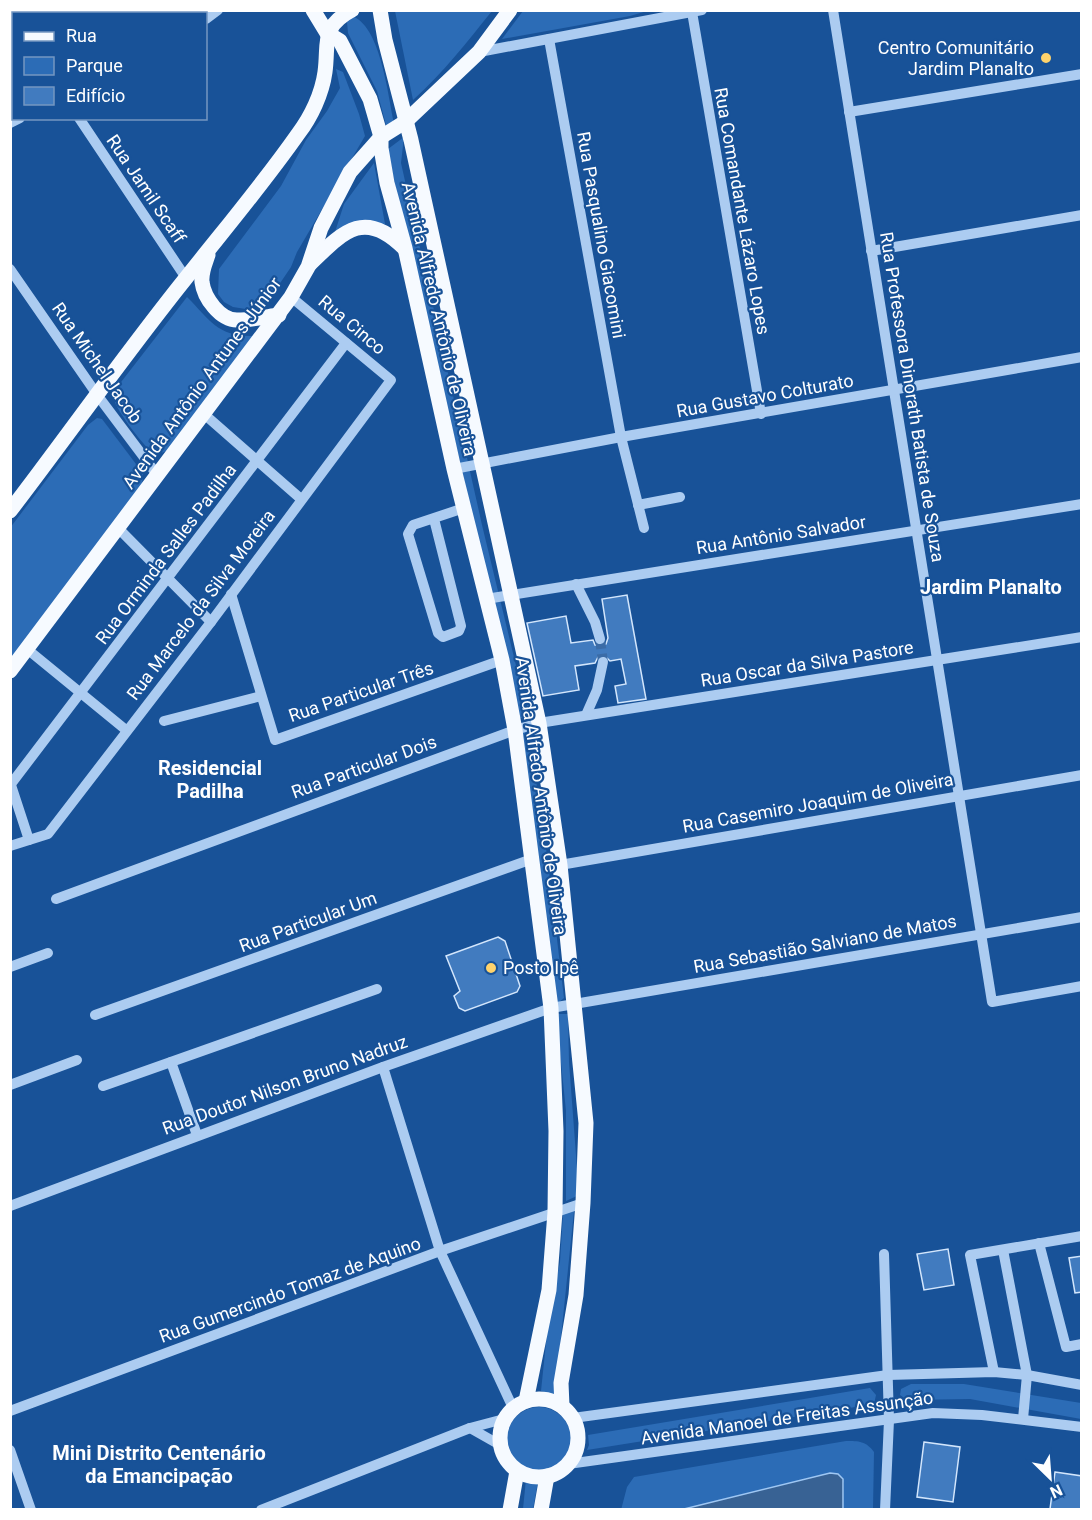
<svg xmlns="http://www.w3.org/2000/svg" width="1092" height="1520" font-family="Roboto,sans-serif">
<rect width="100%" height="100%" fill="#185298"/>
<g fill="#2c6cb6">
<path d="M 395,11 L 395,10 L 492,11 C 467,42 443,73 413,100 Z"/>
<path d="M 523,11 L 523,10 L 647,11 L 630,16 L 502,39 Z"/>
<path d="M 354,17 C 381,29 388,96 394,123 L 386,125 L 377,91 L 348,33 L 347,22 Z"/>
<path d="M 336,69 L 343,72 L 359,114 L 365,136 L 297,252 L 291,267 L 268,301 L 262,306 L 252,310 L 233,307 L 224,302 L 218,294 L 219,269 L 281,186 L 306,140 L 327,111 L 340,88 Z"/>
<path d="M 404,137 L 401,163 L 482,525 L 520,682 L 525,718 L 520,718 L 394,180 L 388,149 Z"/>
<path d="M 374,163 L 385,224 L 366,224 L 335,232 L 344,204 Z"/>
<path d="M 187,297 C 210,320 218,337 253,336 L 169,450 L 156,455 C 147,451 115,409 114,399 C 113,394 115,390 118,386 Z"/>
<path d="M 97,418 L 102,419 L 142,472 L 143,475 L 142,484 L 11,662 L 10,528 L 88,425 Z"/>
<path d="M 525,731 L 529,733 L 547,855 L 564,998 L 558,1003 L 554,1002 L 521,734 Z"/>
<path d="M 556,1014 L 568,1014 L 569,1062 L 579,1195 L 566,1201 L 566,1111 Z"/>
<path d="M 574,1211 L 555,1395 L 541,1391 L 549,1314 L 560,1262 L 563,1213 Z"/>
<path d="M 911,1384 L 964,1384 L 1081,1403 L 1081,1419 L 970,1399 L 907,1400 L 900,1395 L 901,1389 Z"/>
<path d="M 870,1388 L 876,1395 L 874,1404 L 587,1450 L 589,1445 L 588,1435 Z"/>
<circle cx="539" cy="1439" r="32"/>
<path d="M 846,1441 C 859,1441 866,1441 874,1452 L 873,1509 L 843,1509 L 844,1483 L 835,1473 L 830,1473 L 684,1509 L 621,1510 L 627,1487 L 634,1477 Z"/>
<path d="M 526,1479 L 538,1481 L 533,1509 L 523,1509 Z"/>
</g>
<path fill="#386294" stroke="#9fc7f3" stroke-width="1.5" d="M 830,1473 L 838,1474 L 843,1479 L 843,1509 L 684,1509 Z"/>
<g fill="#417bbf" stroke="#d3e6fc" stroke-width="1.5">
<path d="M 627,595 L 646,699 L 618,703 L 615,686 L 626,684 L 621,659 L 610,661 L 604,655 L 598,657 L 595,663 L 575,666 L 579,690 L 543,696 L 527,623 L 566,616 L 571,643 L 593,640 L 595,645 L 602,646 L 606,644 L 608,638 L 602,599 Z"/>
<path d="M 498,937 L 505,941 L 520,986 L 517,992 L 465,1011 L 459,1008 L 454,996 L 460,991 L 446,956 Z"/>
<path d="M 948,1249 L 954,1285 L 924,1290 L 917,1254 Z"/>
<path d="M 1082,1256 L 1082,1292 L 1075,1293 L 1069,1258 Z"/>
<path d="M 924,1442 L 960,1447 L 953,1502 L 917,1497 Z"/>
<path d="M 1055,1472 L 1082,1476 L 1082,1509 L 1050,1509 Z"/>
</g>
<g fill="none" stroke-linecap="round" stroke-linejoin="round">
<path stroke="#3b6ca7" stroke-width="10" stroke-dasharray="10 5" stroke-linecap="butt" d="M 600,639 L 603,662"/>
<g stroke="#acccf1" stroke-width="10">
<path d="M 833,10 L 992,1002 L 1082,986"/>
<path d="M 692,12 L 761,414"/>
<path d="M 150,14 L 155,10"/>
<path d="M 206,19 L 218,10"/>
<path d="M 549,39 L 621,437 L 644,528"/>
<path d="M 479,52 L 702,10"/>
<path d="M 849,112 L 1082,74"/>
<path d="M 79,118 L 186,278"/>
<path d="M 10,123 L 20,118"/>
<path d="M 871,251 L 1082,215"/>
<path d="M 10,269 L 98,396 L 158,476"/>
<path d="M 204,414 L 301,499"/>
<path d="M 454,469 L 621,437 L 1082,357"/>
<path d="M 638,505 L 680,497"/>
<path d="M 434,519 L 461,626 L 459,631 L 443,637 L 438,633 L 408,534 L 413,525 L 464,508"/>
<path d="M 119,529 L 211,622"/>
<path d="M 576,584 L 595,622 L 600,639"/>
<path d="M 231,594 L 275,740 L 502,660"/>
<path d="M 486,599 L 1082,504"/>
<path d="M 27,649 L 126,730"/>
<path d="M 586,715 L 597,690 L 603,662"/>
<path d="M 164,721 L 261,696"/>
<path d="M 10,782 L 29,840"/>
<path d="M 11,784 L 346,343"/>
<path d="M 10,846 L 48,834 L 211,622 L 391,380 L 291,297"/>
<path d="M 560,865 L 1082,775"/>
<path d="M 56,899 L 515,730 L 539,723 L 1082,637"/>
<path d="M 10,967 L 48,953"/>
<path d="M 95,1015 L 532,859"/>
<path d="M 171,1062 L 197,1135"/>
<path d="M 383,1067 L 440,1251 L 513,1408"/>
<path d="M 10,1085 L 77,1060"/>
<path d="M 103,1086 L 377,989"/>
<path d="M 10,1206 L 383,1067 L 551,1008 L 1082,917"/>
<path d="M 1039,1243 L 1066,1347 L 1082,1344"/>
<path d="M 1003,1250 L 1027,1375 L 1023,1419"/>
<path d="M 884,1254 L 889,1420 L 885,1510"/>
<path d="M 994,1372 L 970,1255 L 1082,1236"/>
<path d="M 10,1411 L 440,1251 L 583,1203"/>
<path d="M 573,1418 L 888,1375 L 994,1372 L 1027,1375 L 1082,1385"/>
<path d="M 470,1428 L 500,1445"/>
<path d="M 10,1450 L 31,1510"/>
<path d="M 568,1464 L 933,1413 L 982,1415 L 1082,1427"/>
<path d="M 261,1510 L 470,1428 L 504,1419"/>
</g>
<g stroke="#f6faff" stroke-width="15">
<path d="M 313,10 L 327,33 L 340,41 L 370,99 L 381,137 L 381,148 L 387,183 L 405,248 L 454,469 L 502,660 L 515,730 L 551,1008 L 556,1131 L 555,1212 L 549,1290 L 526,1401"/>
<path d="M 380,10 L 385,40 L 411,140 L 539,723 L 560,865 L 586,1123 L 583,1203 L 576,1295 L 561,1383 L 562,1406"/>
<path d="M 208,255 C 205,264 201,272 202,282 C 204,298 220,320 237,320 C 251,320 265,317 279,315"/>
<path d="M 310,264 C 343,232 364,208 404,248"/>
<path d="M 10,511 C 69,434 125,354 186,278 C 224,230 263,184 298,134 C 311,117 322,94 325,72 C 329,43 320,27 352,10"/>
<path d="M 10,671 L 291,297 L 308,267 L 321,228 L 350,172 L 381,137 L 405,122 L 479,52 L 510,10"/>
<circle cx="539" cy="1438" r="39"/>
<path d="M 510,1510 L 517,1471"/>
<path d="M 541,1510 L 547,1476"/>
</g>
</g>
<g fill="#ffd36c" stroke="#185298" stroke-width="2">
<circle cx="1046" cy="58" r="6"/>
<circle cx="491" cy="968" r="6"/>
</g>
<g text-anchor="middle" stroke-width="4.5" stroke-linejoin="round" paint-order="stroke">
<g font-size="18" fill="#fff" stroke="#185298" text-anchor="end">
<text x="1034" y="54">Centro Comunitário<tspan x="1034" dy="21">Jardim Planalto</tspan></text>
<text x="503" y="974" text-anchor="start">Posto Ipê</text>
</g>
<g font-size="18" fill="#fff" stroke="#185298">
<text transform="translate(146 189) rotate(56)" y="6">Rua Jamil Scaff</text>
<text transform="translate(742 211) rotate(80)" y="6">Rua Comandante Lázaro Lopes</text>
<text transform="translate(601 235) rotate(80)" y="6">Rua Pasqualino Giacomini</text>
<text transform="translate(439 319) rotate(77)" y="6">Avenida Alfredo Antônio de Oliveira</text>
<text transform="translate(352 325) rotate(40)" y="6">Rua Cinco</text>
<text transform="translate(97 363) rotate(55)" y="6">Rua Michel Jacob</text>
<text transform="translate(202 383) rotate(-54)" y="6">Avenida Antônio Antunes Júnior</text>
<text transform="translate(765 396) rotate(-10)" y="6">Rua Gustavo Colturato</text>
<text transform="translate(912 397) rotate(81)" y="6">Rua Professora Dinorath Batista de Souza</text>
<text transform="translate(781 535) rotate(-9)" y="6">Rua Antônio Salvador</text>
<text transform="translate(166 554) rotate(-53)" y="6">Rua Orminda Salles Padilha</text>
<text transform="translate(201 605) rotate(-53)" y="6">Rua Marcelo da Silva Moreira</text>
<text transform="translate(807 664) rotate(-9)" y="6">Rua Oscar da Silva Pastore</text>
<text transform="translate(361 692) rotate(-19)" y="6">Rua Particular Três</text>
<text transform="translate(364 767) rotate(-20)" y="6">Rua Particular Dois</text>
<text transform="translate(541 796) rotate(82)" y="6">Avenida Alfredo Antônio de Oliveira</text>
<text transform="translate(818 803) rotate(-10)" y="6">Rua Casemiro Joaquim de Oliveira</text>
<text transform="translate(308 922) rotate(-20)" y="6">Rua Particular Um</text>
<text transform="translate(825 944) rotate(-10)" y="6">Rua Sebastião Salviano de Matos</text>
<text transform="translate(285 1085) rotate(-20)" y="6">Rua Doutor Nilson Bruno Nadruz</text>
<text transform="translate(290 1290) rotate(-20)" y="6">Rua Gumercindo Tomaz de Aquino</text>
<text transform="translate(787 1418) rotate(-8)" y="6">Avenida Manoel de Freitas Assunção</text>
</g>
<g font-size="20" font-weight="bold" fill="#fff" stroke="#185298">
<text x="991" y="594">Jardim Planalto</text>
<text x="210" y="775">Residencial<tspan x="210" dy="23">Padilha</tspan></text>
<text x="159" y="1460">Mini Distrito Centenário<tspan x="159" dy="23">da Emancipação</tspan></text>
</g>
</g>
<rect width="1092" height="1520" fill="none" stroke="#ffffff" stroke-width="24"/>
<rect x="12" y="12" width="195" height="108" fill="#185298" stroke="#7497c1" stroke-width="1.5"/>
<rect x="24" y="32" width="30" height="9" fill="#f6faff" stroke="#7497c1" stroke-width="1.5"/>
<text x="66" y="42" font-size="18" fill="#ffffff">Rua</text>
<rect x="24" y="57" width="30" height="18" fill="#2c6cb6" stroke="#7497c1" stroke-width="1.5"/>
<text x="66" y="72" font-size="18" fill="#ffffff">Parque</text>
<rect x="24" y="87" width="30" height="18" fill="#417bbf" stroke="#7497c1" stroke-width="1.5"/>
<text x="66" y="102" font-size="18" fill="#ffffff">Edifício</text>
<g transform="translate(1050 1478) rotate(155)" stroke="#185298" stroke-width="4.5" paint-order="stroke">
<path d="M0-4.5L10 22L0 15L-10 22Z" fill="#ffffff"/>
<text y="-9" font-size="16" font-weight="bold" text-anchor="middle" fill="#ffffff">N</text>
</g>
</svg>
